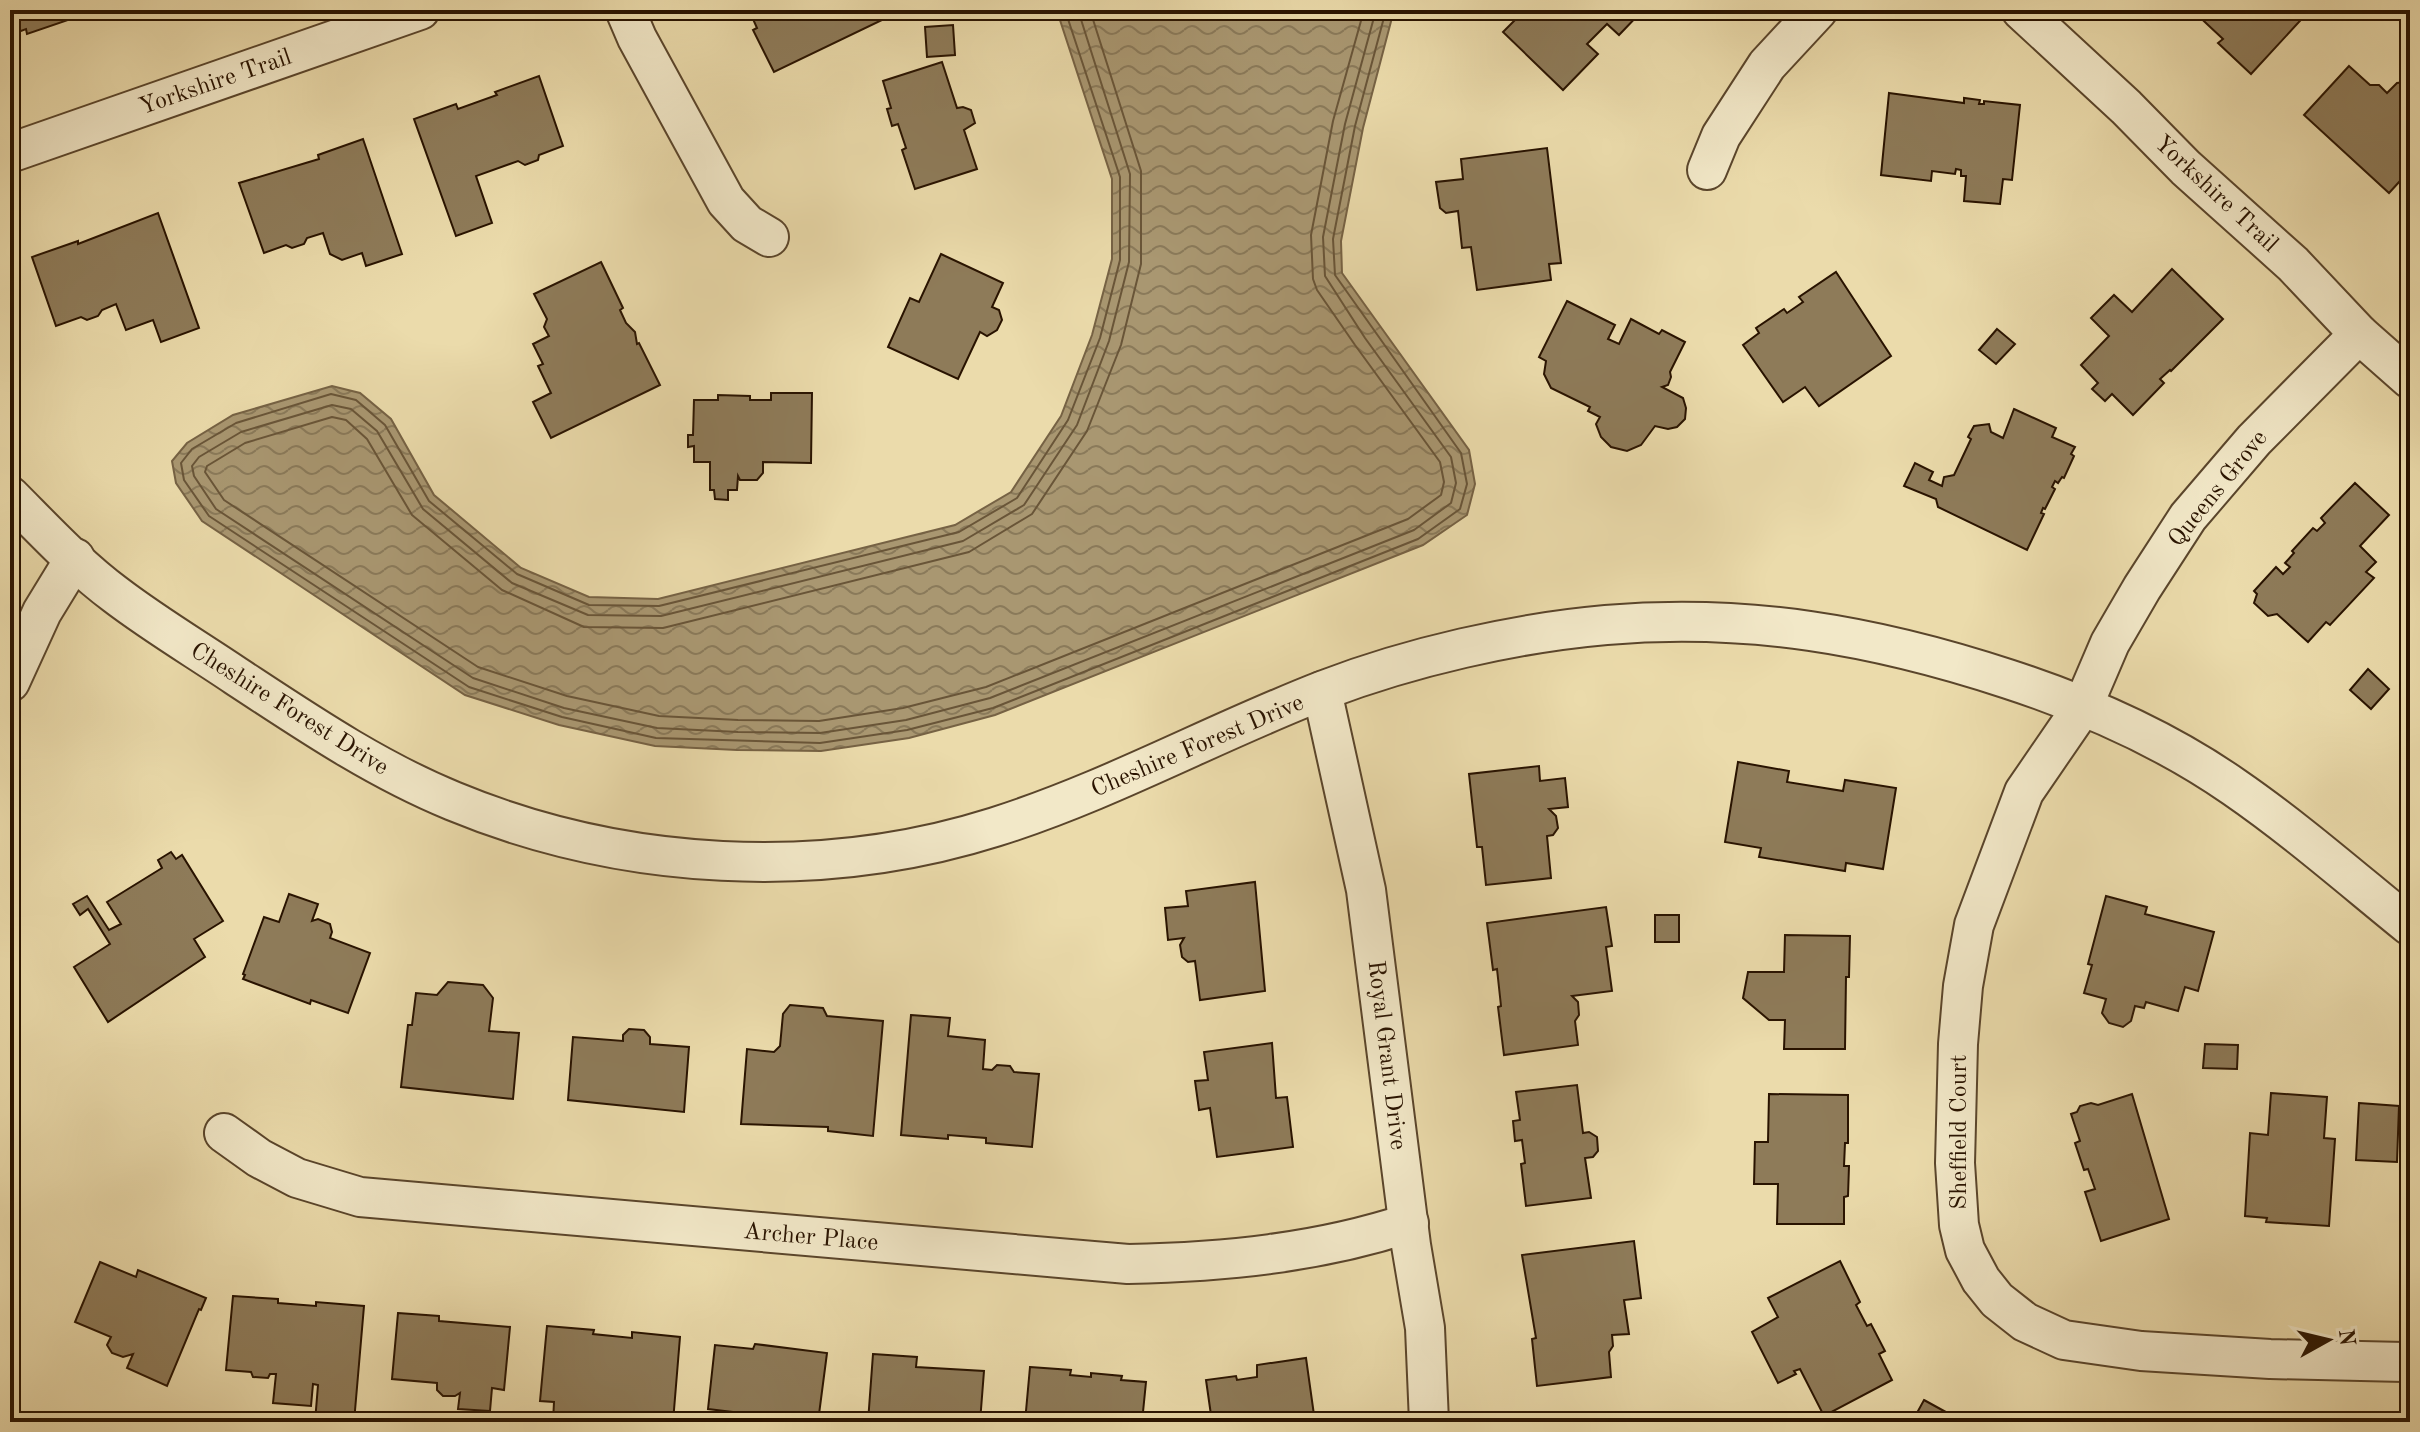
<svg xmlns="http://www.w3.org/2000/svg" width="2420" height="1432" font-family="'Old Standard TT',serif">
<defs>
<pattern id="water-waves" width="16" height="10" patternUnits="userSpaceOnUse" patternTransform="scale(2)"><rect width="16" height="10" fill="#a99771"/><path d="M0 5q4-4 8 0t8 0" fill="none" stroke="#8a7a5a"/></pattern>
</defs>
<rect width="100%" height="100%" fill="#ebdbab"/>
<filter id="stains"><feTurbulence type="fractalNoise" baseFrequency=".0025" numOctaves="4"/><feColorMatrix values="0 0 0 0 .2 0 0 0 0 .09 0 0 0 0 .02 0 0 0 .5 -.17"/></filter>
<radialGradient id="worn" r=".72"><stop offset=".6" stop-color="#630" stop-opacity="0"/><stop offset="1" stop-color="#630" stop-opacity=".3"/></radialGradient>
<path fill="url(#water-waves)" stroke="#766244" stroke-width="2" d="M 1060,10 L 1394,10 L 1363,128 L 1341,241 L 1342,273 L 1469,450 L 1475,484 L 1467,515 L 1423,545 L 995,715 L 909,738 L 821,751 L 737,750 L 655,746 L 559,725 L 465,695 L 202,521 L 176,483 L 172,461 L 187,443 L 233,415 L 332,386 L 360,393 L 391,419 L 434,495 L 521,568 L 589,597 L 658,599 L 955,525 L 1011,492 L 1061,416 L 1092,335 L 1112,259 L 1112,179 L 1060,20 Z"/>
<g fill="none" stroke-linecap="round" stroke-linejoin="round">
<g stroke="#695538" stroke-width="2">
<path d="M 1068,10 L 1068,19 L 1120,177 L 1120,260 L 1100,338 L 1068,420 L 1017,498 L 959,532 L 659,606 L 589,605 L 517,574 L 429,501 L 385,425 L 356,400 L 331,394 L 236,423 L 192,449 L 181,463 L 184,480 L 209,516 L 469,687 L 562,717 L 656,738 L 820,743 L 907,730 L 993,708 L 1418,539 L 1460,509 L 1467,484 L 1461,453 L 1335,275 L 1333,239 L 1355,126 L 1386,10"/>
<path d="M 1078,10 L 1130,174 L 1129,262 L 1109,341 L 1077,425 L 1024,505 L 963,541 L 661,616 L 588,615 L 512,583 L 423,509 L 377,431 L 351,409 L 332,405 L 241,432 L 199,457 L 192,466 L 194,476 L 216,509 L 473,678 L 564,708 L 657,728 L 738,732 L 820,733 L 906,720 L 990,698 L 1414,530 L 1451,503 L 1456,483 L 1451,457 L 1365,338 L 1325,276 L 1323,237 L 1345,124 L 1376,10"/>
<path d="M 1090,10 L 1141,171 L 1141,264 L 1121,345 L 1087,431 L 1032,514 L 969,552 L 663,628 L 584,627 L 502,590 L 412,515 L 367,439 L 346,420 L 332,417 L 245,443 L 207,466 L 205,472 L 224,500 L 478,667 L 567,696 L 659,716 L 738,720 L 819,721 L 903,708 L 986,687 L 1408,519 L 1441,495 L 1444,482 L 1440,462 L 1355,345 L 1317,290 L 1313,279 L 1311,235 L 1333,121 L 1364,10"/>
</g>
</g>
<g fill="#8e7b59" stroke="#291300" stroke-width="2">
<path d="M 10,10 L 67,10 L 71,19 L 27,34 L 26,29 L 10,35 Z"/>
<path d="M 749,10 L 878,10 L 882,20 L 774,72 L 753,30 L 757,28 Z"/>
<path d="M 1504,10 L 1643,10 L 1619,35 L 1607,24 L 1587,44 L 1598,54 L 1563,90 L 1503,32 L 1515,20 Z"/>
<path d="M 2192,10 L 2310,10 L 2251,74 L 2218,43 L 2223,39 Z"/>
<path d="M 953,25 L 955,55 L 927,57 L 925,27 Z"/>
<path d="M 942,62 L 957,108 L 963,107 L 971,110 L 975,123 L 964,130 L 977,169 L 915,189 L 902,150 L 906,148 L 898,124 L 892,126 L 887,109 L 891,108 L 883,81 Z"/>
<path d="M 2349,66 L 2370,85 L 2379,85 L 2387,93 L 2397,83 L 2404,82 L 2410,88 L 2410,170 L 2389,193 L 2304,115 Z"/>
<path d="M 539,76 L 563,146 L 539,155 L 538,160 L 525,165 L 518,161 L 476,176 L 492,223 L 456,236 L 414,119 L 456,104 L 458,109 L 497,95 L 495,92 Z"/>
<path d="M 1889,93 L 1964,103 L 1964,98 L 1980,100 L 1979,104 L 1984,104 L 1984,101 L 2020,105 L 2012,180 L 2003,179 L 2000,204 L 1964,201 L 1966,176 L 1961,176 L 1961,170 L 1956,169 L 1955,174 L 1932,171 L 1931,181 L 1881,175 Z"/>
<path d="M 363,139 L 402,254 L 366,266 L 362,253 L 342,260 L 330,254 L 323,233 L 307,238 L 304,244 L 292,248 L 286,245 L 264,253 L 239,183 L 319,159 L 318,155 Z"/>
<path d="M 1547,148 L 1561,263 L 1549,264 L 1551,280 L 1477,290 L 1471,247 L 1462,248 L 1458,211 L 1446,213 L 1440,208 L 1436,182 L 1463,179 L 1461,159 Z"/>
<path d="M 158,213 L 199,328 L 161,342 L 153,320 L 126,330 L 116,304 L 102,310 L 98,316 L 87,320 L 81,317 L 56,326 L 32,257 L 78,241 L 78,244 Z"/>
<path d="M 941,254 L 1003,283 L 992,307 L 999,310 L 1002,320 L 997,330 L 987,336 L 980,332 L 958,379 L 888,347 L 910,298 L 919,302 Z"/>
<path d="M 601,262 L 623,308 L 620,310 L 626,323 L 635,332 L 637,344 L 639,343 L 660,385 L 551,438 L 533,402 L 551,393 L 538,366 L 543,364 L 533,344 L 549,336 L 544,327 L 547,319 L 534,294 Z"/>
<path d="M 2172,269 L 2223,319 L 2171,371 L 2170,370 L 2160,379 L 2164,383 L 2133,415 L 2112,394 L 2105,401 L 2092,389 L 2098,383 L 2081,365 L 2109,336 L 2091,318 L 2114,295 L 2132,312 Z"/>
<path d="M 1836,272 L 1891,356 L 1819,406 L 1805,387 L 1783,402 L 1743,345 L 1759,333 L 1756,328 L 1784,309 L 1787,313 L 1803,302 L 1799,297 Z"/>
<path d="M 1567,301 L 1615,325 L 1608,339 L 1619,344 L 1631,319 L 1659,334 L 1662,330 L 1685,342 L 1670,372 L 1671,377 L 1668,385 L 1662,387 L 1683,398 L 1686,408 L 1685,419 L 1677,427 L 1668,429 L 1655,426 L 1641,445 L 1627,451 L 1611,447 L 1601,437 L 1596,424 L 1600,417 L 1588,411 L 1590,407 L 1551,388 L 1544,374 L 1546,361 L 1539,357 Z"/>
<path d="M 1997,329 L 2015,344 L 1996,364 L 1979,350 Z"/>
<path d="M 771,393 L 812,393 L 811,463 L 763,462 L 763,473 L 757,480 L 740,480 L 738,476 L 737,490 L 728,490 L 728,500 L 715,499 L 714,490 L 710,490 L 710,462 L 694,462 L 694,446 L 688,447 L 688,435 L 693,435 L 694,400 L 718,400 L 718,395 L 750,396 L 750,400 L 771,400 Z"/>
<path d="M 2014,409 L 2056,428 L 2052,437 L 2075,447 L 2071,454 L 2074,456 L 2064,478 L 2062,477 L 2058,483 L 2055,481 L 2052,487 L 2055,489 L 2045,509 L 2043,508 L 2041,513 L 2044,514 L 2027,550 L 1938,507 L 1936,499 L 1904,486 L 1915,463 L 1933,472 L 1929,480 L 1942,486 L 1944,477 L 1954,475 L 1971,439 L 1968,437 L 1974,426 L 1989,424 L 1991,432 L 2003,438 Z"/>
<path d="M 2355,483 L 2389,515 L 2360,546 L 2376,562 L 2366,572 L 2374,578 L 2330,625 L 2326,622 L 2308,642 L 2277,614 L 2268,616 L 2254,603 L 2257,594 L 2254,591 L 2276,567 L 2283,574 L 2290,567 L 2285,563 L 2294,553 L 2292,551 L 2313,528 L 2317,531 L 2325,523 L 2321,518 Z"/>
<path d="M 2368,669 L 2389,689 L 2371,709 L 2350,690 Z"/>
<path d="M 1738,762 L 1789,771 L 1787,782 L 1843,791 L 1845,780 L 1896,788 L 1883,869 L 1846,863 L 1845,871 L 1759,857 L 1761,848 L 1725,842 Z"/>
<path d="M 1539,766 L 1540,781 L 1565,778 L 1568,807 L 1549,809 L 1556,816 L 1558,828 L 1553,835 L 1547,836 L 1551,878 L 1486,885 L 1482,847 L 1477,847 L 1469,774 Z"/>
<path d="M 171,852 L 176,859 L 182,855 L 223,921 L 194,939 L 205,957 L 108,1022 L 74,967 L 110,944 L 88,909 L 80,915 L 73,904 L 87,896 L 109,930 L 121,924 L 107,902 L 162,868 L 158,860 Z"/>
<path d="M 1255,882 L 1265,991 L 1200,1000 L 1195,961 L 1188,962 L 1182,957 L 1180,945 L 1184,938 L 1168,940 L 1165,908 L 1188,906 L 1186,891 Z"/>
<path d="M 289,894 L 318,904 L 312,921 L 318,919 L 330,924 L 332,932 L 330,938 L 370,953 L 348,1013 L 311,1000 L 310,1004 L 243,979 L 245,975 L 243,974 L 264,917 L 279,922 Z"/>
<path d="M 2106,896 L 2147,907 L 2145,914 L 2214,932 L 2198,991 L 2185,987 L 2178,1011 L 2146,1002 L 2144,1008 L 2135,1006 L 2131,1021 L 2123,1027 L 2109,1023 L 2102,1013 L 2106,999 L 2084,993 L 2092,965 L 2088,964 Z"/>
<path d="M 1606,907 L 1612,946 L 1606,947 L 1612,991 L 1572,996 L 1578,1002 L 1579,1015 L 1575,1021 L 1578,1045 L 1504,1055 L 1498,1007 L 1501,1006 L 1497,969 L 1493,970 L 1487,923 Z"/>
<rect x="1655" y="915" width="24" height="27"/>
<path d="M 1785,935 L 1850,936 L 1849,977 L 1846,977 L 1845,1049 L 1784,1049 L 1785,1020 L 1769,1020 L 1743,998 L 1748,972 L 1784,972 Z"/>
<path d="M 448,982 L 483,985 L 493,998 L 489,1031 L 519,1033 L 513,1099 L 401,1087 L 408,1025 L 412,1025 L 416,993 L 437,995 Z"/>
<path d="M 790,1005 L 823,1008 L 827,1016 L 883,1021 L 873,1136 L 828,1131 L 828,1127 L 741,1124 L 747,1049 L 774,1052 L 780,1046 L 783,1014 Z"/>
<path d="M 911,1015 L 950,1018 L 948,1036 L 985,1040 L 983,1069 L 992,1070 L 997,1065 L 1010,1066 L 1014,1072 L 1039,1074 L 1032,1147 L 986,1143 L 986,1138 L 948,1135 L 948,1139 L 901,1135 Z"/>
<path d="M 629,1029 L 644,1030 L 650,1037 L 650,1044 L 689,1047 L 684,1112 L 568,1100 L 573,1037 L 623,1041 L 623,1035 Z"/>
<path d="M 1272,1043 L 1276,1098 L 1287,1097 L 1293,1147 L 1217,1157 L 1210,1108 L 1199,1110 L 1195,1081 L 1208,1080 L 1204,1052 Z"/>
<path d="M 2205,1044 L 2238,1045 L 2237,1069 L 2203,1068 Z"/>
<path d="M 1577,1085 L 1583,1133 L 1589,1132 L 1597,1137 L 1598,1151 L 1593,1157 L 1585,1158 L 1591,1198 L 1526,1206 L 1521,1164 L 1525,1163 L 1522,1140 L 1515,1141 L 1513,1121 L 1520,1120 L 1516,1092 Z"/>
<path d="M 2271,1093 L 2327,1097 L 2324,1138 L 2335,1139 L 2329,1226 L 2266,1222 L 2267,1218 L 2245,1216 L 2250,1133 L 2268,1135 Z"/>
<path d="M 1769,1094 L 1848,1095 L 1848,1143 L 1845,1143 L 1844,1166 L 1849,1166 L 1848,1196 L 1844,1197 L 1844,1224 L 1777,1224 L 1778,1184 L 1754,1184 L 1755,1142 L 1768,1142 Z"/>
<path d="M 2132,1094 L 2169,1219 L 2101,1241 L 2085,1192 L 2095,1189 L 2088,1169 L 2084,1170 L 2075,1143 L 2080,1141 L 2071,1114 L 2077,1112 L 2080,1106 L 2091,1103 L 2098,1105 Z"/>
<path d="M 2359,1103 L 2399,1106 L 2397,1162 L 2356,1160 Z"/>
<path d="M 1634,1241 L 1641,1298 L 1624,1300 L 1629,1334 L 1612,1335 L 1613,1346 L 1609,1352 L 1611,1377 L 1537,1386 L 1532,1339 L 1536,1338 L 1522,1255 Z"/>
<path d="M 1840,1261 L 1860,1302 L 1856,1305 L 1867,1326 L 1871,1324 L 1885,1351 L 1879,1354 L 1892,1380 L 1824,1416 L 1800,1369 L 1794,1371 L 1796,1374 L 1778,1383 L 1752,1332 L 1778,1317 L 1768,1298 Z"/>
<path d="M 100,1262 L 136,1277 L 138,1270 L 206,1298 L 201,1310 L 199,1309 L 167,1386 L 127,1368 L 133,1354 L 123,1357 L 112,1353 L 107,1345 L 111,1337 L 75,1322 Z"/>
<path d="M 233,1296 L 278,1299 L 278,1303 L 316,1306 L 316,1302 L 364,1306 L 354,1422 L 315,1422 L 318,1385 L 313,1384 L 311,1406 L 273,1403 L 276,1374 L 270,1374 L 268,1378 L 253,1377 L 251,1372 L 226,1370 Z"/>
<path d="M 398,1313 L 439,1316 L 439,1321 L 510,1327 L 504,1390 L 492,1388 L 490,1411 L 458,1409 L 460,1393 L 455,1396 L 443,1396 L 437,1390 L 437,1383 L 392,1379 Z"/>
<path d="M 547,1326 L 594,1330 L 593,1334 L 632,1338 L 632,1332 L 680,1337 L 673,1422 L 553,1422 L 554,1402 L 540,1401 Z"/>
<path d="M 755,1344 L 827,1353 L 818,1422 L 732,1422 L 734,1412 L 708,1409 L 715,1345 L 753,1349 Z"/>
<path d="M 873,1354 L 917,1357 L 916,1367 L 984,1371 L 980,1422 L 868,1422 Z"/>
<path d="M 1306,1358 L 1315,1422 L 1212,1422 L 1206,1380 L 1236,1376 L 1237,1380 L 1257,1377 L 1257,1365 Z"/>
<path d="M 1030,1367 L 1071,1370 L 1070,1375 L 1091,1377 L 1091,1373 L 1122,1376 L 1121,1380 L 1146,1382 L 1142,1422 L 1025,1422 Z"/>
<path d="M 1924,1400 L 1964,1422 L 1912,1422 Z"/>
</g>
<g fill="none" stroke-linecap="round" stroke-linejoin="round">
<defs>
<g id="minor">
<path d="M 625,10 L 637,38 L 726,201 L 747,224 L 769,237"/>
<path d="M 2021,10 L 2126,107 L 2186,168 L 2293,264 L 2359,334 L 2410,379"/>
<path d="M 10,153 L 420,10"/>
<path d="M 1707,170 L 1721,136 L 1767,65 L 1818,10"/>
<path d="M 2359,334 L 2254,440 L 2188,517 L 2142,588 L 2110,643 L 2083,706 L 2024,792 L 1974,925 L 1963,986 L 1958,1044 L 1955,1163 L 1959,1225 L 1965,1250 L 1981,1280 L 1997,1300 L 2025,1322 L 2064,1340 L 2141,1351 L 2270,1359 L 2404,1362"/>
<path d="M 10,496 C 43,529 78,567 116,595 C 154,624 196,649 236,676 C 306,722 375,769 453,801 C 622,871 821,882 995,827 C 1109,791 1213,733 1324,690 C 1410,657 1515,633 1606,625 C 1748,613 1874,635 2008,679 C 2088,705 2165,739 2234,787 C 2295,829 2352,879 2410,926"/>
<path d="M 10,682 L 42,612 L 75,558"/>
<path d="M 1322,691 L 1366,890 L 1411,1245 L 1425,1328 L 1429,1422"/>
<path d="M 224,1133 L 259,1158 L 297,1178 L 360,1197 L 1128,1264 C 1224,1262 1318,1253 1409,1223"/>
</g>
</defs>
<use href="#minor" stroke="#5a452b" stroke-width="42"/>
<use href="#minor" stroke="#f2e8c8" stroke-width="38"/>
</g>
<g text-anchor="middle" stroke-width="6" stroke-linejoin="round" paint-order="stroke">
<g font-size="24" fill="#291300" stroke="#f2e8c8">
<text transform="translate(215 81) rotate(-19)" y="8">Yorkshire Trail</text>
<text transform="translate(2217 193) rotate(43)" y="8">Yorkshire Trail</text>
<text transform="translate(2217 488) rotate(-51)" y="8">Queens Grove</text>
<text transform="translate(290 708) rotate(32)" y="8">Cheshire Forest Drive</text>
<text transform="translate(1197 745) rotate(-23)" y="8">Cheshire Forest Drive</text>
<text transform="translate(1388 1055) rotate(83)" y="8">Royal Grant Drive</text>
<text transform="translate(1958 1132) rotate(-90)" y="8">Sheffield Court</text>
<text transform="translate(811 1236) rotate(5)" y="8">Archer Place</text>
</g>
</g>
<rect width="2420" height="1432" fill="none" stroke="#ebdbab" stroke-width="40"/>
<rect x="12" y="12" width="2396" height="1408" fill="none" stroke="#291300" stroke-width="4"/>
<rect x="20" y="20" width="2380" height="1392" fill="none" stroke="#291300" stroke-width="2"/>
<g transform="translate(2328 1340) rotate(82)" stroke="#f2e8c8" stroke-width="6" paint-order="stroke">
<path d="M0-6L14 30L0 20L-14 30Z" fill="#291300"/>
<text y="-12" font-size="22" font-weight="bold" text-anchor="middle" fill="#291300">N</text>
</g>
<rect width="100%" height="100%" filter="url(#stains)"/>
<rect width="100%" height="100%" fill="url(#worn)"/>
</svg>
